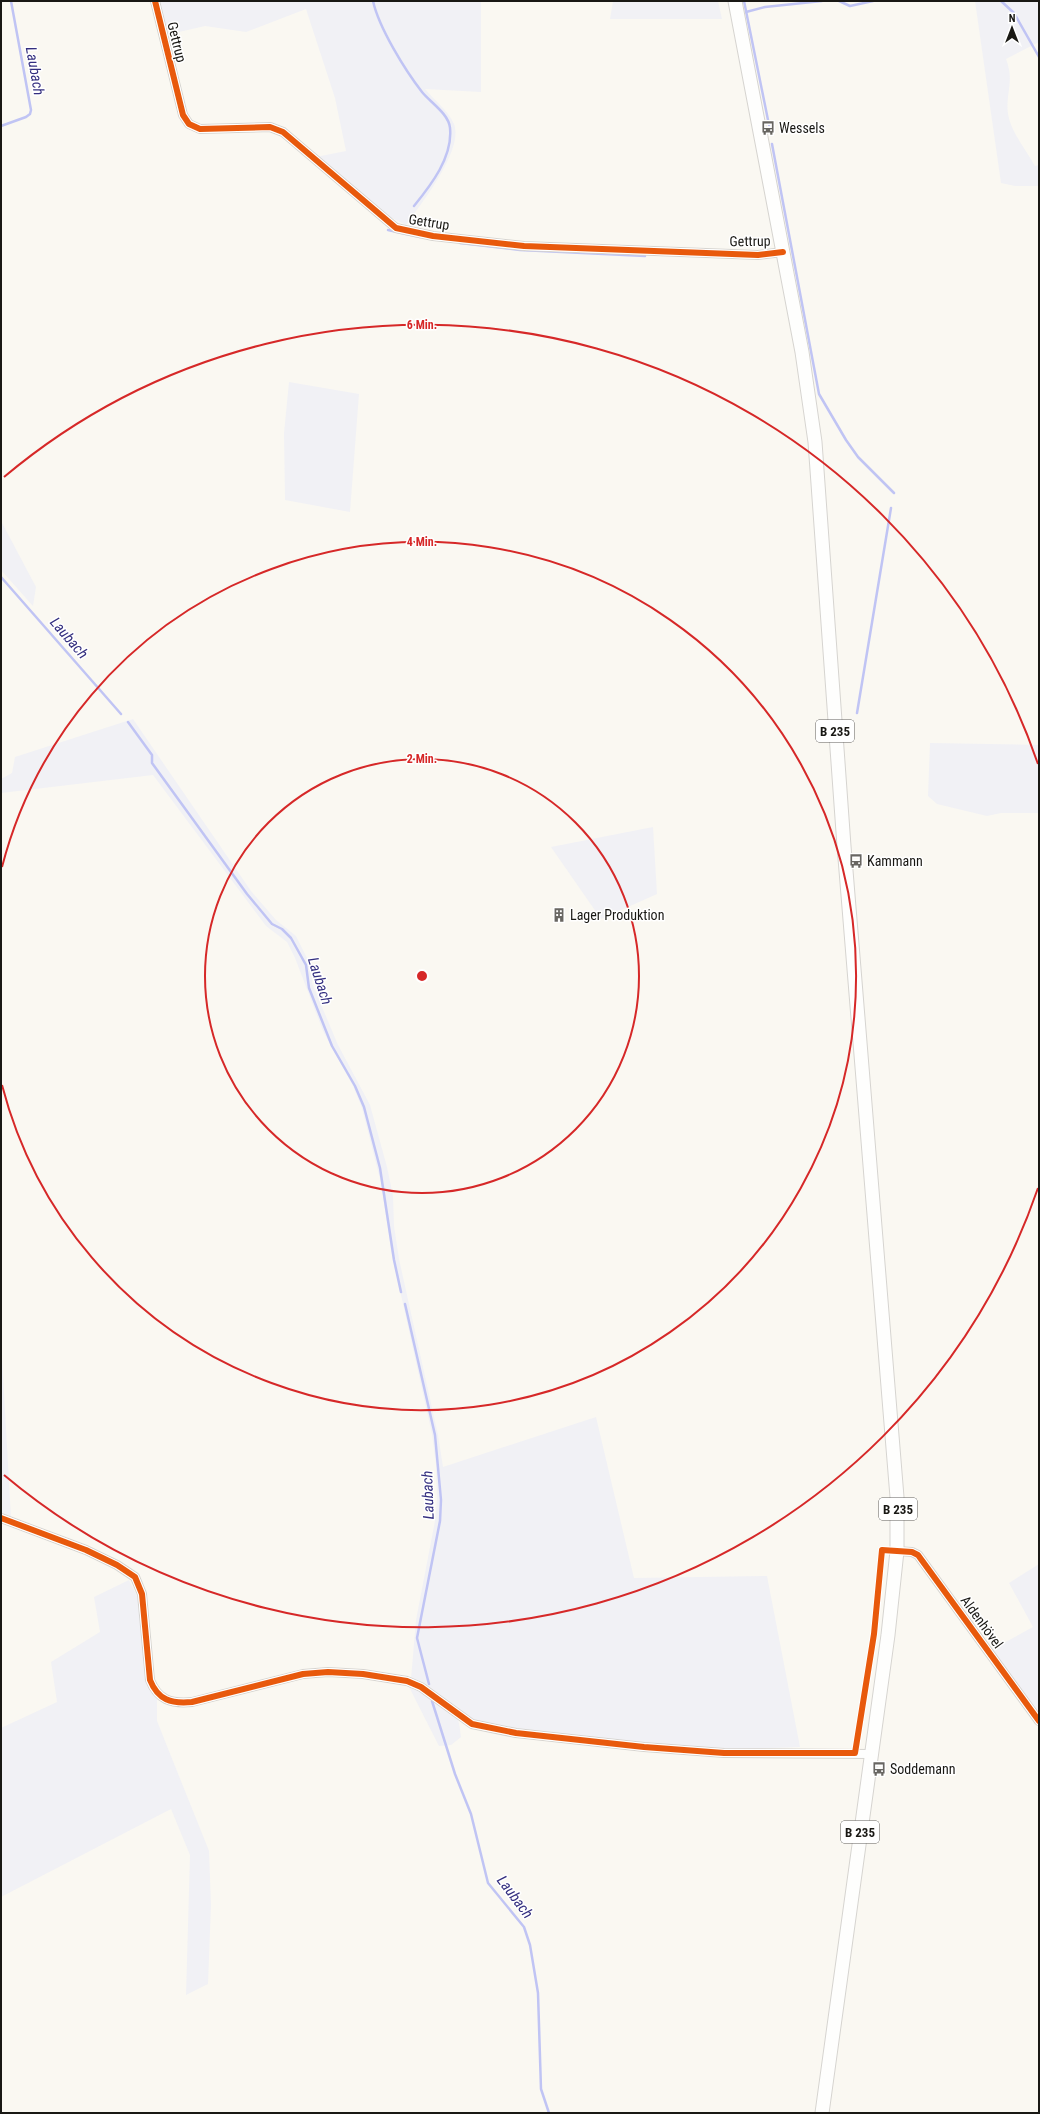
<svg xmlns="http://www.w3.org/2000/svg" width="1040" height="2114" font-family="'Roboto Condensed',sans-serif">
<rect width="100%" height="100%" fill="#faf8f2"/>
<g fill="#f1f1f5">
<path d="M 158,1 L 481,1 L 481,92 L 425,89 C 434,100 448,110 454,124 C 464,150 421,204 406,225 L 390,217 L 316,157 L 346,151 L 335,98 L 306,9 L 246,32 L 205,26 L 166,35 Z"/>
<path d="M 613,1 L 718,1 L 722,19 L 610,19 Z"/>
<path d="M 975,1 L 1039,1 L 1039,42 L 1006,59 C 1015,82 1005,93 1008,114 C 1011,132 1026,150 1035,166 L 1039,165 L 1039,186 L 1015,186 L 1001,183 Z"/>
<path d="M 289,382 L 359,394 L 350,512 L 285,500 L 284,433 Z"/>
<path d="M 1,521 L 36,587 L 33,606 L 1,570 Z"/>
<path d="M 133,719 L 251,891 L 276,920 L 296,936 L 312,968 L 312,983 L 338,1045 L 370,1105 L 387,1167 L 393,1196 L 394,1226 L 399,1259 L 438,1435 L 443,1467 L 596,1417 L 634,1578 L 767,1576 L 800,1747 L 724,1750 L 644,1744 L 517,1730 L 473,1721 L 411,1679 L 416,1620 L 435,1521 L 437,1500 L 436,1465 L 432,1434 L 391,1250 L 381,1183 L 362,1108 L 353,1086 L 323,1031 L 295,958 L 287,942 L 266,926 L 153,775 L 1,793 L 1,779 L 12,773 L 15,757 Z"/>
<path d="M 930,743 L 1039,745 L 1039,813 L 1001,813 L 987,816 L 937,804 L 928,796 Z"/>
<path d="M 653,827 L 657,894 L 601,919 L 551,847 Z"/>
<path d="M 1,1339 L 11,1518 L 1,1515 Z"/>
<path d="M 1039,1564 L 1039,1716 L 991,1650 L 1033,1627 L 1009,1583 Z"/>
<path d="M 129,1580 L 138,1598 L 146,1680 L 151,1691 L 157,1699 L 157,1721 L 209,1851 L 211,1905 L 208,1984 L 186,1995 L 190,1855 L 171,1809 L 1,1897 L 1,1728 L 57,1702 L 51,1662 L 100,1632 L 94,1597 Z"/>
<path d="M 408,1685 C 424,1690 448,1705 457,1718 C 460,1723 460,1732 461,1737 L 451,1745 L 439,1746 Z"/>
</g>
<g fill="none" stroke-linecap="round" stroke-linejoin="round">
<g stroke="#c0c4f4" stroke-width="2.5">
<path d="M 373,1 C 379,28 405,70 422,92 C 430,102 449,114 450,128 C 453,157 431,185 414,206"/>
<path d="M 744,1 L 769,125"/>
<path d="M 839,1 L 850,6 L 873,1"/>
<path d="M 1001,1 L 1014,13 L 1039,57"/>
<path d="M 746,12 L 765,7 L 822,1"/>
<path d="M 1,126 L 26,117 L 30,114 L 31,110 L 11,1"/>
<path d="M 772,144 L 819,394 L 846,440 L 858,457 L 894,493"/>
<path d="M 388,230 L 420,237"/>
<path d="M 460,243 L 520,250 L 645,256"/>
<path d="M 1,577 L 121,714"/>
<path d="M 857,713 L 891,508"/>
<path d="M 128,722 L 152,755 L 152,763 L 247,894 L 272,924 L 282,929 L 291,938 L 306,965 L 309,988 L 332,1046 L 355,1086 L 364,1107 L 380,1168 L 394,1260 L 401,1292"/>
<path d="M 405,1304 L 435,1435 L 441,1500 L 440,1521 L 417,1638 L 429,1684"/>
<path d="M 432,1701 L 455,1774 L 471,1814 L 488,1883 L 524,1927 L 530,1945 L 538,1993 L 541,2089 L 549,2113"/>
</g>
<defs>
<g id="street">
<path d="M 155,1 L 183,115 L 189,124 L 200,129 L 270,127 L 283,132 L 396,228 L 433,236 L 524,246 L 758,255 L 783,252"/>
<path d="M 1,1518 L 86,1550 L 117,1565 L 135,1577 L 142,1594 L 150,1680 C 158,1700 171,1704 192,1702 L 303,1674 L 328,1672 L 363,1674 L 407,1681 L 421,1687 L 472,1724 L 516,1733 L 644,1747 L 724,1753 L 871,1754"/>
<path d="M 897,1551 L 912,1552 L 918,1555 L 1039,1721"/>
</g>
<path id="primary" d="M 735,1 L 802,352 L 815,442 L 844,846 L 897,1497 L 897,1551 L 888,1635 L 822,2113"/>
</defs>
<use href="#street" stroke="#d6d4d0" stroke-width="10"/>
<use href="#primary" stroke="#d6d4d0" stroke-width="15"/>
<use href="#street" stroke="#fefefd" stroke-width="8"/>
<use href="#primary" stroke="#fefefd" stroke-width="13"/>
<defs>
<g id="cycleway">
<path d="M 155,1 L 183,115 L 189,124 L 200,129 L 270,127 L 283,132 L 396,228 L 433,236 L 524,246 L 758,255 L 783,252"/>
<path d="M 1,1518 L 86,1550 L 117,1565 L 135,1577 L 142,1594 L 150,1680 C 158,1700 171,1704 192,1702 L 303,1674 L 328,1672 L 363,1674 L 407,1681 L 421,1687 L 472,1724 L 516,1733 L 644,1747 L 724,1753 L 855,1753 L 874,1634 L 882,1550 L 912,1552 L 918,1555 L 1039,1721"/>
</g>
</defs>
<use href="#cycleway" stroke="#fff" stroke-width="8"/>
<use href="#cycleway" stroke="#e8590c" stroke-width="6"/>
</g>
<g fill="none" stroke="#d62828" stroke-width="2">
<circle cx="422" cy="976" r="217"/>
<path d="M2 867A434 434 0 1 1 2 1085"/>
<path d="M1038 1188A651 651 0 0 1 4 1475M4 477A651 651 0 0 1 1038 764"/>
</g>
<defs>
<symbol id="bus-bare" viewBox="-9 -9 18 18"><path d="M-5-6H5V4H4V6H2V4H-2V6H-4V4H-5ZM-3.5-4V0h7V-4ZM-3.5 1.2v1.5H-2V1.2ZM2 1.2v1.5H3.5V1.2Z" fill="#686662" stroke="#fff" stroke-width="2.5" paint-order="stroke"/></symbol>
<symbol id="building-bare" viewBox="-9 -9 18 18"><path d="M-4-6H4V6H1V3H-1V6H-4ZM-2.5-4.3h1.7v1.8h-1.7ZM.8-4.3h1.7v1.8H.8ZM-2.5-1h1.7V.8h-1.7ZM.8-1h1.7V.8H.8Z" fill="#686662" stroke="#fff" stroke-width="2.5" paint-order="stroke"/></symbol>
</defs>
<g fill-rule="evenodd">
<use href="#bus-bare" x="758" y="118" width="20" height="20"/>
<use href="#bus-bare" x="846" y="851" width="20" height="20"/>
<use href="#building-bare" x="549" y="905" width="20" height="20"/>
<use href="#bus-bare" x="869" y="1759" width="20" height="20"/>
</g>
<g text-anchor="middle" stroke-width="3" stroke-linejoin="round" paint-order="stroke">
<g fill="#fff" stroke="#5e5d5a" stroke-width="1">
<rect x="816" y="720" width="38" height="22" rx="3"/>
<rect x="879" y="1498" width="38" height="22" rx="3"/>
<rect x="841" y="1821" width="38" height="22" rx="3"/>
</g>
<g font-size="13" font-weight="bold" fill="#191814">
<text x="835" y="736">B 235</text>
<text x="898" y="1514">B 235</text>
<text x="860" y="1837">B 235</text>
</g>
<g font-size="14" fill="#191814" stroke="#fff">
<text transform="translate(177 42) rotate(76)" y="5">Gettrup</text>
<text transform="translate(429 222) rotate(9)" y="5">Gettrup</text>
<text transform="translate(750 241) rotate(-1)" y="5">Gettrup</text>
<text transform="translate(982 1622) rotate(54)" y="5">Aldenhövel</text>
</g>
<g font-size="14" fill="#191814" stroke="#fff" text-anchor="start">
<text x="779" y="133">Wessels</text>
<text x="867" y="866">Kammann</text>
<text x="570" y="920">Lager Produktion</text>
<text x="890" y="1774">Soddemann</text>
</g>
<g font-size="15" font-style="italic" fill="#332e7f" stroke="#fff">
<text transform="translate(35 71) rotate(80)" y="5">Laubach</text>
<text transform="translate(69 638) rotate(49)" y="5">Laubach</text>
<text transform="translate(320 981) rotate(72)" y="5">Laubach</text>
<text transform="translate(428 1495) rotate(-92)" y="5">Laubach</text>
<text transform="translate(515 1897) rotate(53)" y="5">Laubach</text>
</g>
</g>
<circle cx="422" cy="976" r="6" fill="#d62828" stroke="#fff" stroke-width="2"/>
<g font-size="12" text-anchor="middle" font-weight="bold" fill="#d62828" stroke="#fff" stroke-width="3" stroke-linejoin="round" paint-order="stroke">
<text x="422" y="329">6 Min.</text>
<text x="422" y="546">4 Min.</text>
<text x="422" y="763">2 Min.</text>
</g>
<rect width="1040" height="2114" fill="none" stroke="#191814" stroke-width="4"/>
<g transform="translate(1012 28)" stroke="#ffffff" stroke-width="3" paint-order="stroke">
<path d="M0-3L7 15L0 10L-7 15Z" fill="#191814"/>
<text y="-6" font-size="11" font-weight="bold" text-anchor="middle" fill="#191814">N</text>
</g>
</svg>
